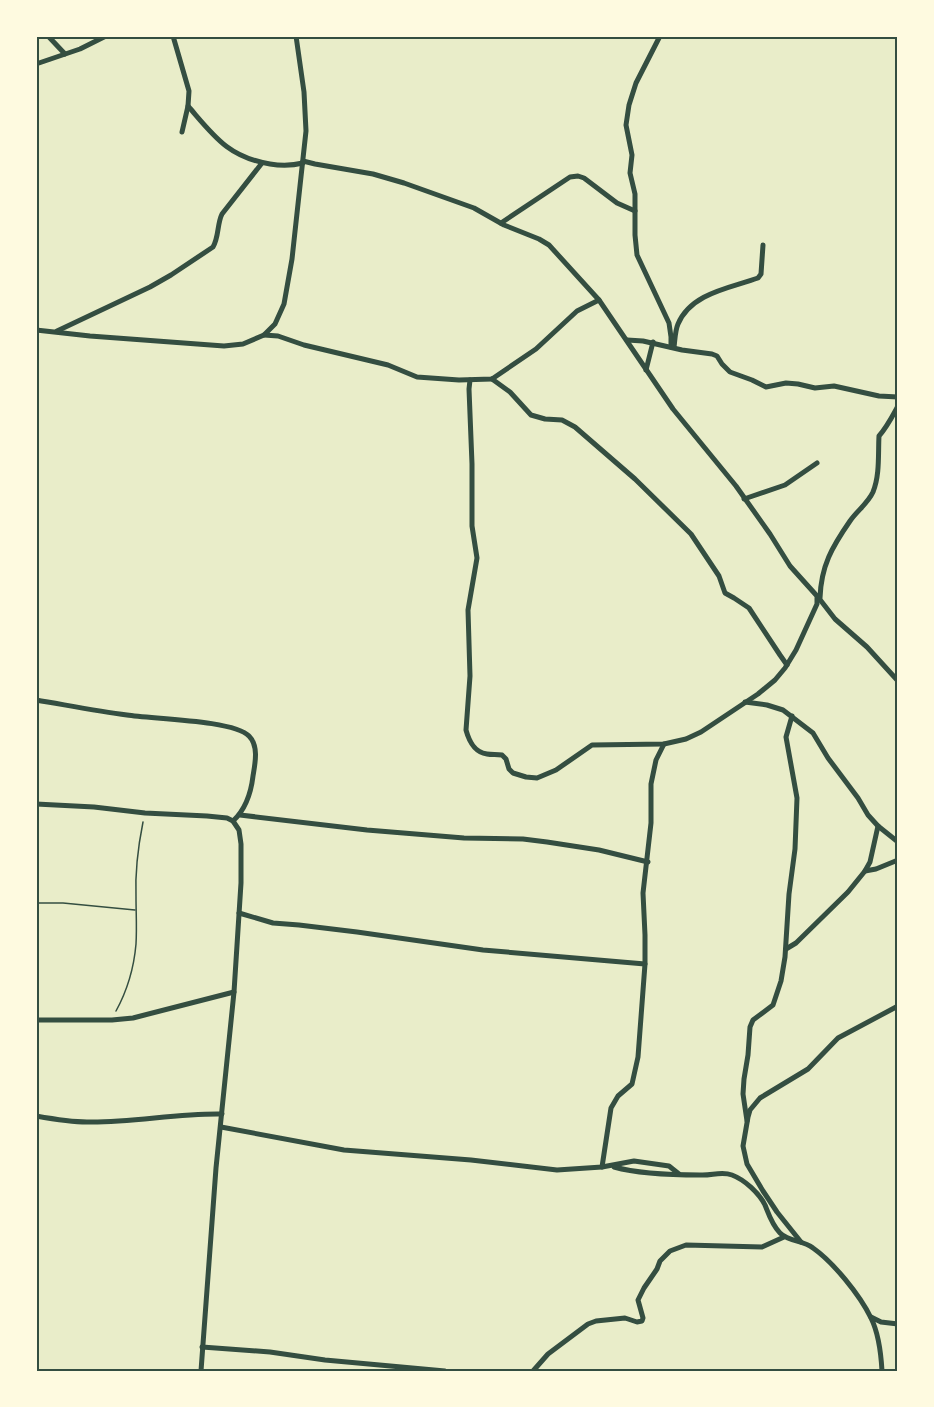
<svg xmlns="http://www.w3.org/2000/svg" width="934" height="1407" font-family="Montserrat,sans-serif">
<rect width="100%" height="100%" fill="#e9edc9"/>
<g fill="none" stroke-linecap="round" stroke-linejoin="round">
<g stroke="#344e41" stroke-width="1.5">
<path d="M 36,903 L 63,903 L 135,910"/>
<path d="M 116,1011 C 127,991 134,967 136,944 C 137,928 136,913 136,897 C 135,872 138,847 143,822"/>
</g>
<g stroke="#344e41" stroke-width="5">
<path d="M 48,36 L 65,54"/>
<path d="M 173,36 L 189,91 L 188,106 L 182,132"/>
<path d="M 660,36 L 636,83 L 629,105 L 626,125 L 632,155 L 630,173 L 635,194 L 635,235 L 637,255 L 669,323 L 671,337 L 671,347"/>
<path d="M 36,64 L 80,49 L 106,36"/>
<path d="M 188,106 C 214,136 228,157 270,164 C 282,166 291,166 303,163"/>
<path d="M 303,161 L 315,164 L 373,174 L 404,183 L 474,208 L 504,225 L 539,239 L 549,245 L 599,300 L 673,409 L 736,486 L 770,534 L 790,566 L 817,596 L 817,604 L 796,650 L 785,668 L 775,680 L 758,694 L 701,732 L 686,739 L 664,744 L 592,745 L 556,770 L 537,778 L 526,777 L 513,773 L 509,769 L 506,759 L 502,755 C 497,754 492,755 487,754 C 474,752 469,741 466,730 L 470,676 L 468,610 L 477,558 L 472,526 L 472,464 L 469,389 L 470,380"/>
<path d="M 501,223 L 570,177 L 578,176 L 584,178 L 617,203 L 635,211"/>
<path d="M 36,330 L 90,336 L 224,346 L 243,344 L 264,335 L 275,324 L 284,304 L 292,259 L 306,131 L 304,92 L 296,36"/>
<path d="M 57,331 L 150,287 L 171,275 L 213,247 C 219,237 217,224 222,214 L 262,163"/>
<path d="M 264,335 L 278,336 L 304,345 L 388,365 L 417,377 L 459,380 L 492,379 L 536,349 L 577,311 L 599,300"/>
<path d="M 627,340 L 643,341 L 682,350 L 712,354 L 717,356 L 722,364 L 730,372 L 752,380 L 766,387 L 786,383 L 798,384 L 815,388 L 834,386 L 879,396 L 898,397"/>
<path d="M 674,347 C 675,340 675,331 678,324 C 691,293 730,288 758,278 L 761,274 L 763,245"/>
<path d="M 646,370 L 653,342"/>
<path d="M 492,379 L 510,392 L 531,415 L 545,419 L 562,420 L 575,427 L 635,479 L 691,534 L 719,576 L 725,593 L 734,598 L 749,608 L 780,655 L 787,665"/>
<path d="M 744,499 L 785,485 L 817,463"/>
<path d="M 818,597 L 835,619 L 867,647 L 898,681"/>
<path d="M 820,598 C 821,566 832,547 850,521 C 857,511 868,503 873,492 C 880,475 878,454 879,436 C 887,427 892,417 898,406"/>
<path d="M 36,700 C 66,705 97,711 127,715 C 152,719 234,720 249,736 C 259,746 255,764 253,776 C 251,793 246,809 233,821"/>
<path d="M 745,702 L 767,705 L 783,710 L 813,733 L 828,758 L 858,798 L 868,815 L 878,826 L 898,842"/>
<path d="M 36,804 L 94,807 L 145,813 L 207,816 L 227,818 L 233,821 L 239,830 L 241,844 L 241,883 L 234,992 L 216,1168 L 201,1371"/>
<path d="M 240,815 L 367,830 L 464,838 L 523,839 L 547,842 L 599,850 L 648,862"/>
<path d="M 865,871 L 876,869 L 898,860"/>
<path d="M 239,913 L 273,923 L 299,925 L 357,932 L 483,950 L 645,964"/>
<path d="M 786,949 L 796,943 L 848,892 L 865,871 L 870,862 L 878,826"/>
<path d="M 36,1020 L 112,1020 L 133,1018 L 234,992"/>
<path d="M 36,1116 C 53,1119 70,1122 87,1122 C 132,1123 177,1113 222,1114"/>
<path d="M 747,1121 L 743,1094 L 744,1079 L 748,1055 L 750,1027 L 753,1020 L 773,1005 L 781,981 L 785,957 L 789,894 L 795,849 L 797,798 L 786,737 L 792,716"/>
<path d="M 221,1127 L 344,1150 L 471,1160 L 557,1170 L 602,1167 L 634,1161 L 669,1166 L 679,1174"/>
<path d="M 602,1167 L 611,1108 L 618,1096 L 632,1084 L 638,1057 L 645,964 L 645,935 L 643,893 L 651,823 L 651,784 L 656,760 L 664,744"/>
<path d="M 614,1167 C 639,1174 674,1175 700,1175 C 711,1176 721,1171 732,1175 C 745,1180 759,1193 765,1205 C 769,1215 772,1225 780,1233 C 789,1242 803,1240 813,1248 C 833,1262 860,1295 871,1318 C 879,1334 881,1353 882,1371"/>
<path d="M 801,1242 L 777,1212 L 763,1191 L 747,1164 L 743,1146 L 748,1117 L 750,1110 L 760,1098 L 808,1069 L 838,1038 L 898,1006"/>
<path d="M 871,1317 L 881,1322 L 898,1324"/>
<path d="M 202,1347 L 270,1352 L 325,1360 L 445,1371"/>
<path d="M 533,1371 L 548,1354 L 588,1324 L 596,1321 L 625,1318 L 637,1322 L 642,1321 L 643,1318 L 638,1300 L 644,1288 L 657,1269 L 660,1261 L 670,1251 L 686,1245 L 762,1247 L 784,1237"/>
</g>
</g>
<rect width="934" height="1407" fill="none" stroke="#fefae0" stroke-width="75"/>
<rect x="38" y="38" width="858" height="1332" fill="none" stroke="#344e41" stroke-width="2"/>
</svg>
